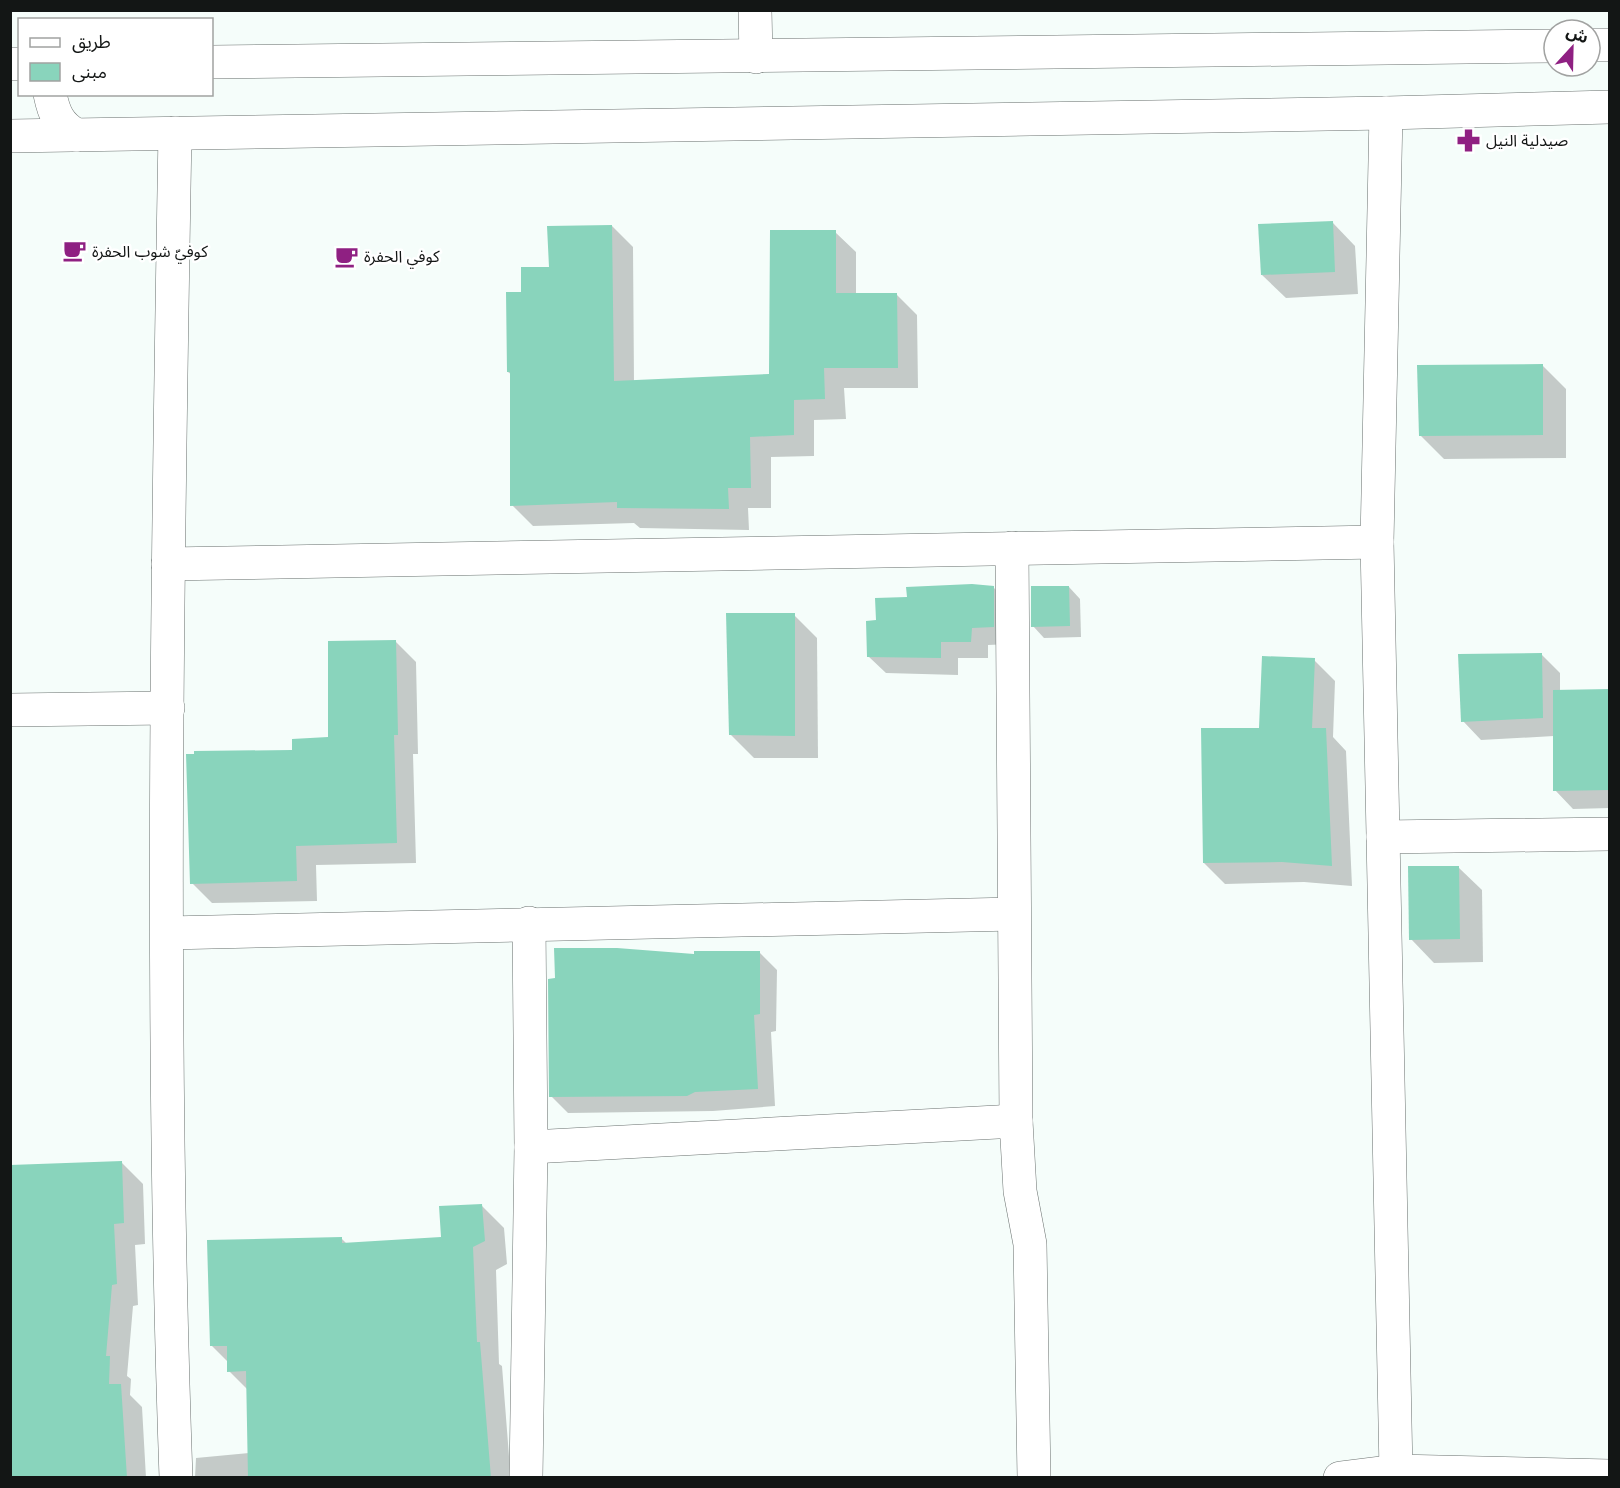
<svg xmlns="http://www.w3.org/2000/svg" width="1620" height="1488" font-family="Lora,'Noto Sans Arabic',serif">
<rect width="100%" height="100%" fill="#f5fdfa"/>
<g fill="#0003">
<path d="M 1332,222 L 1355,246 L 1358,294 L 1286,298 L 1262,275 Z"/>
<path d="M 612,226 L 633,247 L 634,382 L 771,376 L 835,232 L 856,252 L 856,294 L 896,294 L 917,315 L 918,388 L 844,388 L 846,419 L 814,420 L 814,456 L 771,457 L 771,508 L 748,508 L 749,530 L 640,528 L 634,523 L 533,526 L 512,505 L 512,375 L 508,372 L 522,293 L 550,269 Z"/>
<path d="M 1543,366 L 1566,389 L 1566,458 L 1444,459 L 1421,436 Z"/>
<path d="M 993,587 L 1010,604 L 1010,644 L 988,645 L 988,658 L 958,658 L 958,675 L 886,673 L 868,656 L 878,622 L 908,599 Z"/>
<path d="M 1069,587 L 1080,599 L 1081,637 L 1044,638 L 1033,626 Z"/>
<path d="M 794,615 L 817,638 L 818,758 L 754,758 L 731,735 Z"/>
<path d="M 396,642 L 416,662 L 418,754 L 413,754 L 416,863 L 316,865 L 317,901 L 212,903 L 192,883 L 294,751 L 330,739 Z"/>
<path d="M 1541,654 L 1560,673 L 1560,692 L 1610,690 L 1610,808 L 1573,809 L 1555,790 L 1554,736 L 1481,740 L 1463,721 Z"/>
<path d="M 1314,660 L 1335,681 L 1333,737 L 1346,751 L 1352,886 L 1304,882 L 1225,884 L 1204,863 L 1261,730 Z"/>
<path d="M 1458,867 L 1482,890 L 1483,962 L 1434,963 L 1411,939 Z"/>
<path d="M 760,953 L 777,970 L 776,1031 L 771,1032 L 775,1106 L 713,1111 L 568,1113 L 551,1096 L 696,955 Z"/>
<path d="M 121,1162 L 143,1184 L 145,1244 L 135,1245 L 138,1305 L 133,1306 L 127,1376 L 131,1379 L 130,1395 L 142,1407 L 146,1478 L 10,1478 Z"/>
<path d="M 481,1205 L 504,1228 L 507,1264 L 496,1270 L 499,1364 L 502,1366 L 510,1469 L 515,1478 L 195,1478 L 196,1458 L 249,1453 L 248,1390 L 229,1371 L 229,1363 L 212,1346 L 341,1238 L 347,1244 L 442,1238 Z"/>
</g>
<g fill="#89d4bc">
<path d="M 1333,221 L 1335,272 L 1261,275 L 1258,224 Z"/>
<path d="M 612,225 L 614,381 L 769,374 L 770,230 L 836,230 L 836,293 L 897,293 L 898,368 L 824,368 L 825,399 L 794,400 L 794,435 L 750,437 L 751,488 L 728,488 L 729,509 L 617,508 L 617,502 L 510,506 L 510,372 L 507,372 L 506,292 L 521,292 L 521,267 L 549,267 L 547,226 Z"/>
<path d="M 1543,364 L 1543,435 L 1419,436 L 1417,365 Z"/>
<path d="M 972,584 L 994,586 L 994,627 L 972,628 L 971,642 L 941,642 L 941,658 L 867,657 L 866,621 L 876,620 L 875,598 L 907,597 L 906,587 Z"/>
<path d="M 1031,586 L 1069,586 L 1070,626 L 1031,627 Z"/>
<path d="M 726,613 L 795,613 L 795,736 L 729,735 Z"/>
<path d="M 396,640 L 398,735 L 394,735 L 397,843 L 296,846 L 297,881 L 190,884 L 186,754 L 194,754 L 194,751 L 292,750 L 292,739 L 328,737 L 328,641 Z"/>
<path d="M 1542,653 L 1543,718 L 1461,722 L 1458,654 Z"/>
<path d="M 1262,656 L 1315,658 L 1312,728 L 1326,728 L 1332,866 L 1282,862 L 1203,863 L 1201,728 L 1259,728 Z"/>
<path d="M 1610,689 L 1610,790 L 1553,791 L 1553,690 Z"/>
<path d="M 1408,866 L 1459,866 L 1460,939 L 1409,940 Z"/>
<path d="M 554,948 L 617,948 L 694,954 L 694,951 L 760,951 L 760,1014 L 754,1015 L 758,1089 L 695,1092 L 687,1096 L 549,1097 L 548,979 L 555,978 Z"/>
<path d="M 122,1161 L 124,1223 L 114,1224 L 117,1284 L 112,1285 L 106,1356 L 110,1356 L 109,1384 L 121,1384 L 127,1478 L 10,1478 L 10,1165 Z"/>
<path d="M 482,1204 L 485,1241 L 473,1247 L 477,1342 L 480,1342 L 491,1478 L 248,1478 L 246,1371 L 227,1372 L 227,1346 L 210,1346 L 207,1240 L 342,1237 L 342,1243 L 441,1237 L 439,1206 Z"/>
</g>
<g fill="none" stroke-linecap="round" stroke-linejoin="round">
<defs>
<g id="minor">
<path d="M 755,10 L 756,57"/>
<path d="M 1386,113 L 1377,542 L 1396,1471"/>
<path d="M 175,133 C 167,581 160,1030 176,1478"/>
<path d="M 1012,548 L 1016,1121 L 1020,1191 L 1030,1244 L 1034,1478"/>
<path d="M 168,564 L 1377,542"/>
<path d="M 10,710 L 168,708"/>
<path d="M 1383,837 L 1610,834"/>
<path d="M 168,933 L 1014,914"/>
<path d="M 531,1147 L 1016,1121"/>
<path d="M 526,1478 L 531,1147 L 529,923"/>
<path d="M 1340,1478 L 1396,1471 L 1610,1476"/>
</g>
<g id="secondary">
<path d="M 1590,45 L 1610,45"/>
<path d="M 212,62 L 1554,46"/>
<path d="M 10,64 L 20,64"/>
<path d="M 50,94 C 54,114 59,125 76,135"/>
<path d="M 10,136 L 1386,113 L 1610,107"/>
</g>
</defs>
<use href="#minor" stroke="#6b7270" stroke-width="34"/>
<use href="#secondary" stroke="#6b7270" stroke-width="34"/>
<use href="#minor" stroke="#fff" stroke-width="33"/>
<use href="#secondary" stroke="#fff" stroke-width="33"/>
</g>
<defs>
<symbol id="pharmacy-bare" viewBox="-9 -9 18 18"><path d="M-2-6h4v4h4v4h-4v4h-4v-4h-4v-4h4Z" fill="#8f2082" stroke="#fff" stroke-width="2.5" paint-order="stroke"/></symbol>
<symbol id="cafe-bare" viewBox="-9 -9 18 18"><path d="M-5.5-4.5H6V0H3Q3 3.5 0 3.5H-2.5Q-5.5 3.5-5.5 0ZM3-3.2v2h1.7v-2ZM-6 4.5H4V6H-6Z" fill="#8f2082" stroke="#fff" stroke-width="2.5" paint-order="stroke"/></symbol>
</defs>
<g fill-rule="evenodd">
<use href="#pharmacy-bare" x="1452" y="124" width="33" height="33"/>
<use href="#cafe-bare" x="58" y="234" width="33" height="33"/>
<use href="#cafe-bare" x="330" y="240" width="33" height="33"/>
</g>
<g text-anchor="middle" stroke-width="5" stroke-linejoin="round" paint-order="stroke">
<g font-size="16" fill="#131615" stroke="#fff" text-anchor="start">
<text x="1486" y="146">صيدلية النيل</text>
<text x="92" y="257">كوفيّ شوب الحفرة</text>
<text x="364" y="262">كوفي الحفرة</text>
</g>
</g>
<rect width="1620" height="1488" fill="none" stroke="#131615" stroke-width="24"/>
<rect x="18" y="18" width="195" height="78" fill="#ffffff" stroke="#a1a2a1" stroke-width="1.5"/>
<rect x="30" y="38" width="30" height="9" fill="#ffffff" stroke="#a1a2a1" stroke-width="1.5"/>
<text x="72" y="48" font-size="18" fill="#131615">طريق</text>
<rect x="30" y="63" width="30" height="18" fill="#89d4bc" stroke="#a1a2a1" stroke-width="1.5"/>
<text x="72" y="78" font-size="18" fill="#131615">مبنى</text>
<g transform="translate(1572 48) rotate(22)"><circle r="28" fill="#ffffff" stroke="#a1a2a1" stroke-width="1.5"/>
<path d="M0-4.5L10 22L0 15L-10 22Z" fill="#8f2082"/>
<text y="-9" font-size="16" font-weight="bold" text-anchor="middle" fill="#131615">ش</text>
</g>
</svg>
